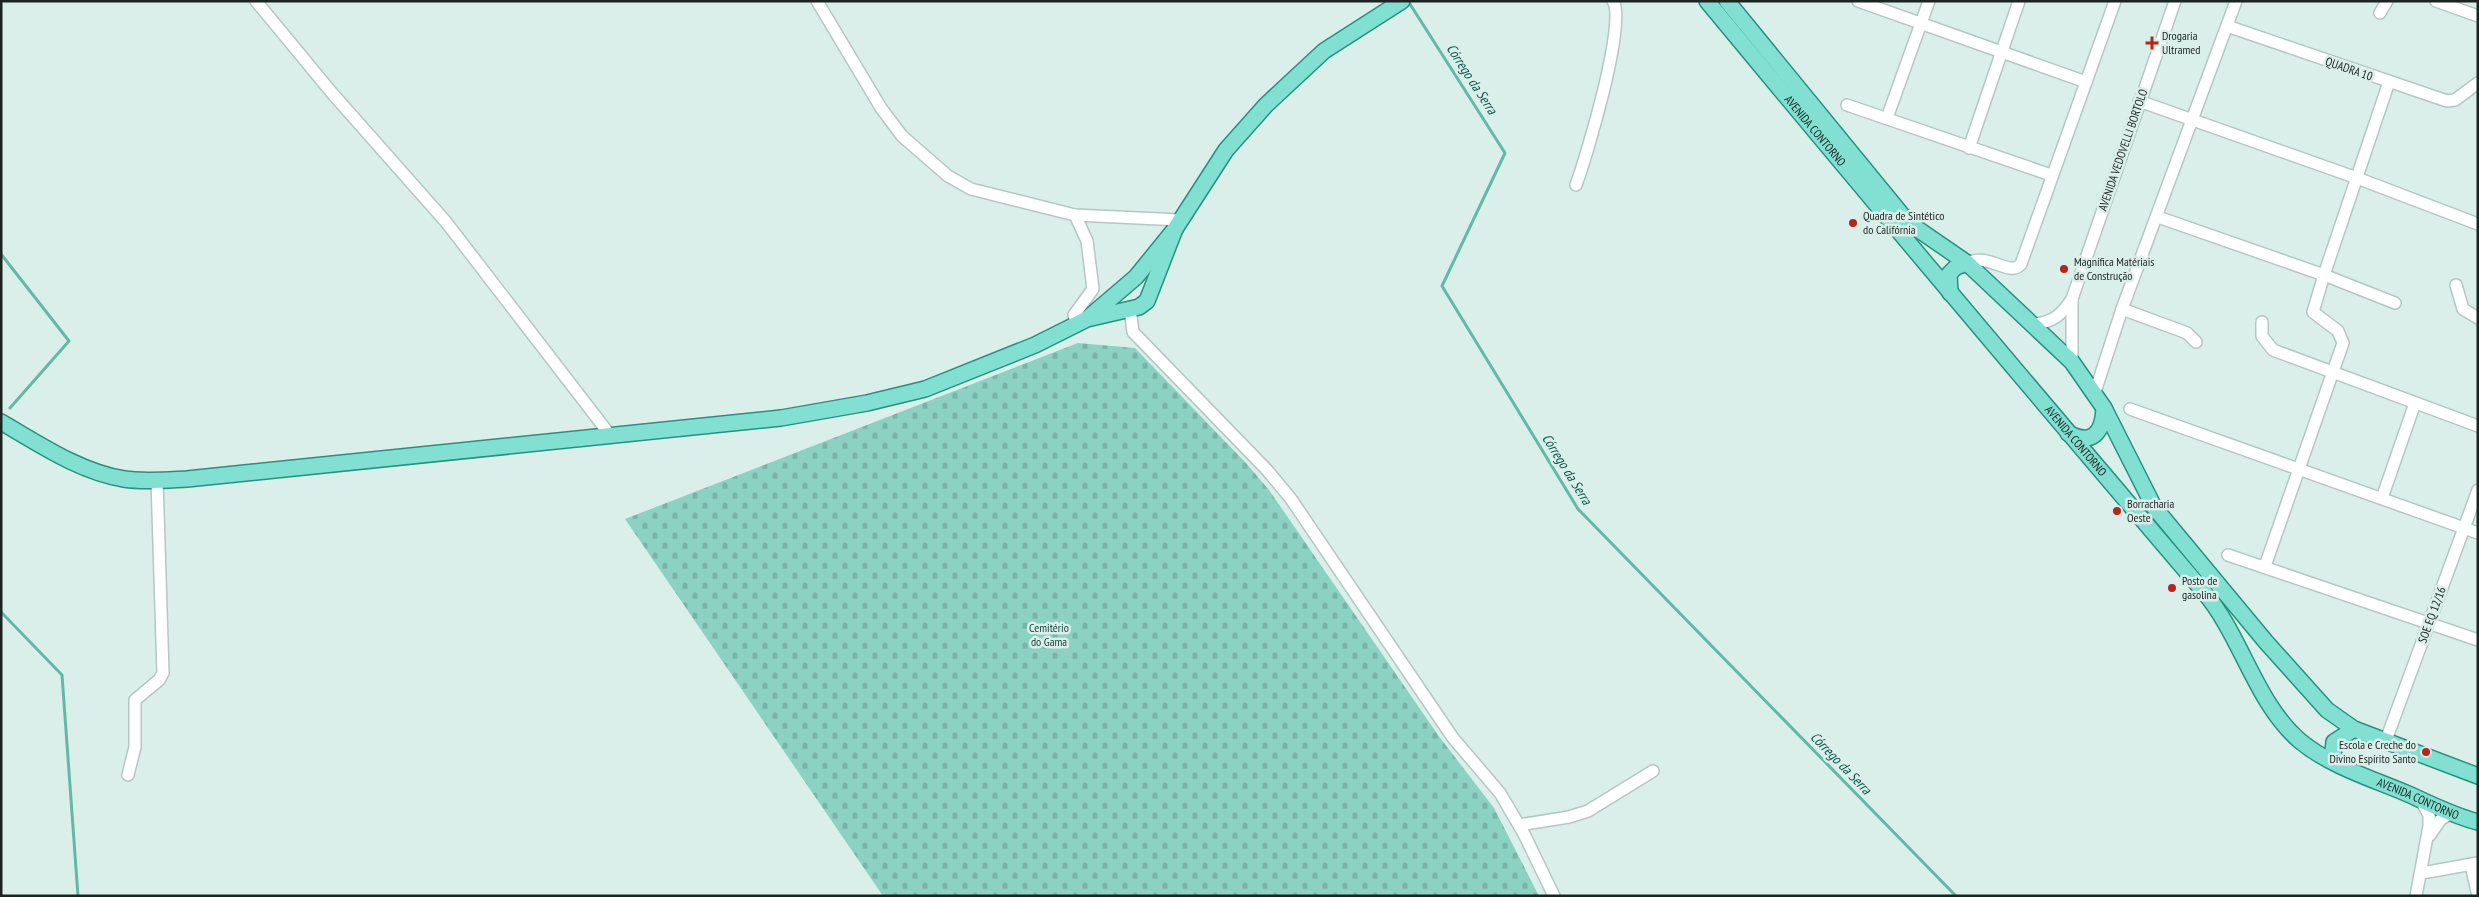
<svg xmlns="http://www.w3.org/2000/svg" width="2479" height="897" font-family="'PT Sans Narrow',sans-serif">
<defs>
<pattern id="cemetery-stones" width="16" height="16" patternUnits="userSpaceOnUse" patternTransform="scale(1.25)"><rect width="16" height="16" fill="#8cd2c3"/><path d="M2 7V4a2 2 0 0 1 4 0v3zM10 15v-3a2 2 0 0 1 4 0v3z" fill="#78b4a7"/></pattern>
</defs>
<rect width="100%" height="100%" fill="#dbefea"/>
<path fill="url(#cemetery-stones)" d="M 1078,343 L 1135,348 L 1246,463 L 1269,490 L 1438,735 L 1494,808 L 1539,896 L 883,896 L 625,519 Z"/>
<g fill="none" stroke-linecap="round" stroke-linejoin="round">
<g stroke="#62b9a7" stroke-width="3">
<path d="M 1408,1 L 1505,153 L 1442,286 L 1578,509 L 1956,896"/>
<path d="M 1,254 L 69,341 L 10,408"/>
<path d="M 1,612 L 62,675 L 78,896"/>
</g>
<defs>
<g id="minor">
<path d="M 256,1 L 332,93 L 446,222 L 610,435"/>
<path d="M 817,1 L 881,108 L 902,136 L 948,176 L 971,189 L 1075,215 L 1180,220"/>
<path d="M 1858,1 L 2086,82"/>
<path d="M 2436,1 L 2478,16"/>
<path d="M 2380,13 L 2387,1"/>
<path d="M 2227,26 L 2447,101 L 2455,100 L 2478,83"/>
<path d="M 2139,101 L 2357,178 L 2478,224"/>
<path d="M 1847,105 L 2051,175"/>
<path d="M 1887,118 L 1929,1"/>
<path d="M 1969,148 L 2019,1"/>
<path d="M 1576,185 C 1586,158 1627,22 1613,1"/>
<path d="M 1075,215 L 1087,241 L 1093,289 L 1074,315 L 1076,323"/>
<path d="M 2158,217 L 2324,275 L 2389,82"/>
<path d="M 1967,263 C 1989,252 2010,278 2021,264 L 2115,1"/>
<path d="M 2456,285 L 2463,309 L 2478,318"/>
<path d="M 2072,299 L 2072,362"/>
<path d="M 1130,309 L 1133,332 L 1267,470 L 1291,499 L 1453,738 L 1500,793 L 1524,834 L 1554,896"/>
<path d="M 2122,309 L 2187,333 L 2196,342"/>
<path d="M 2262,322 L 2262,336 L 2273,350 L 2478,426"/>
<path d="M 2035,324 C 2054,322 2062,314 2072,299 L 2175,1"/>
<path d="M 2095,392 L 2122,309 L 2236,1"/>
<path d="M 2130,409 L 2478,533"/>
<path d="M 2382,498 L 2415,403"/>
<path d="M 2228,555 L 2478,640"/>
<path d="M 2265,566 L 2343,343 L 2338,331 L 2313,312 L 2324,275 L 2395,303"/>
<path d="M 2386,740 L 2478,490"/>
<path d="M 128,775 L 135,747 L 135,700 L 159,680 L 163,673 L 157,480"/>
<path d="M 1519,825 L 1569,817 L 1588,811 L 1653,771"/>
<path d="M 2430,835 L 2441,819 L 2452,813"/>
<path d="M 2471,865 L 2478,896"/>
<path d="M 2422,873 L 2478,863"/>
<path d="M 2416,896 L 2429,826 L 2429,815 L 2420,799"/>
</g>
<g id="major">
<path id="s1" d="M 1707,1 C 1871,199 2037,396 2204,592 C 2242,637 2255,702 2300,741 C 2330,766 2373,779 2408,794 C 2431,804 2454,816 2478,822"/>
<path d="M 1727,1 L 1902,215 L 1919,230 L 1967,263 L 2072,362 L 2104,408 L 2154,507 L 2266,642 L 2327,710 L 2354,729 L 2478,776"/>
<path d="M 1950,293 L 1949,274 L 1956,267 L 1967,263"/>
<path d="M 1088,318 L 1136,277 L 1175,229 L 1226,150 L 1266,105 L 1324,51 L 1402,1"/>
<path d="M 1,422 C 39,444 80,472 124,479 C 144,482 166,480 187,479 L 781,418 L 867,403 L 925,389 L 1035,345 L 1087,319 L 1139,307 L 1147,301 L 1175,229"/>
<path d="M 2068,433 C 2092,446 2103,433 2104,408"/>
<path d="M 2336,763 L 2333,751 L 2334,742 L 2354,729"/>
</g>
</defs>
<use href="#minor" stroke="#b4c7c3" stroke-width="14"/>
<use href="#major" stroke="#279180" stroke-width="18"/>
<use href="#minor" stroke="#fff" stroke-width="11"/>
<use href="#major" stroke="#81e0d1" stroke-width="15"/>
</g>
<g fill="#b4251c" stroke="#dbefea" stroke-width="2">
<path d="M2149.5 35.5h5v5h5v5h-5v5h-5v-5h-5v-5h5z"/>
<circle cx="1853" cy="223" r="5"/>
<circle cx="2064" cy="269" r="5"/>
<circle cx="2117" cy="511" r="5"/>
<circle cx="2172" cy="588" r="5"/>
<circle cx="2426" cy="752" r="5"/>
</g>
<g text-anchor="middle" stroke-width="5" stroke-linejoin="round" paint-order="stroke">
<g font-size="12" fill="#1c2422" stroke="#dbefea" text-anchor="start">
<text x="2162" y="40">Drogaria<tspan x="2162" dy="14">Ultramed</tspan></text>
<text x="1863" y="220">Quadra de Sintético<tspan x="1863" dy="14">do Califórnia</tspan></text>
<text x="2074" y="266">Magnífica Matériais<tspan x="2074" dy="14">de Construção</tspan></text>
<text x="2127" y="508">Borracharia<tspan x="2127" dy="14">Oeste</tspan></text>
<text x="2182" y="585">Posto de<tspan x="2182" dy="14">gasolina</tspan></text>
<text x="2416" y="749" text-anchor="end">Escola e Creche do<tspan x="2416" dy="14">Divino Espírito Santo</tspan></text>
</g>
<g font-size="12" fill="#1c2422" stroke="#dbefea">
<text transform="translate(2349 69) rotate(19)" y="4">QUADRA 10</text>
<text dy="4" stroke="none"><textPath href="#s1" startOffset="169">AVENIDA CONTORNO</textPath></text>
<text transform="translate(2123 150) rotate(-71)" y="4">AVENIDA VEDOVELLI BORTOLO</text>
<text dy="4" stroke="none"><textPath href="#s1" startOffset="574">AVENIDA CONTORNO</textPath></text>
<text transform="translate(2432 615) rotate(-70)" y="4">SOE EQ 12/16</text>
<text dy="4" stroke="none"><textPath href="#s1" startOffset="1082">AVENIDA CONTORNO</textPath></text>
</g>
<g font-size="12" fill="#133c34" stroke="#dbefea">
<text x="1049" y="632">Cemitério<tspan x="1049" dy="14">do Gama</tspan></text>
</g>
<g font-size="14" font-style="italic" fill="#0a574b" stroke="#dbefea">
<text transform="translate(1472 79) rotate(57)" y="5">Córrego da Serra</text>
<text transform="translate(1567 469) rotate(58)" y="5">Córrego da Serra</text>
<text transform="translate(1841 763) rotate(46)" y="5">Córrego da Serra</text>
</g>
</g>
<rect width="2479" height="897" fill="none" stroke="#1c2422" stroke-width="5"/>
</svg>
